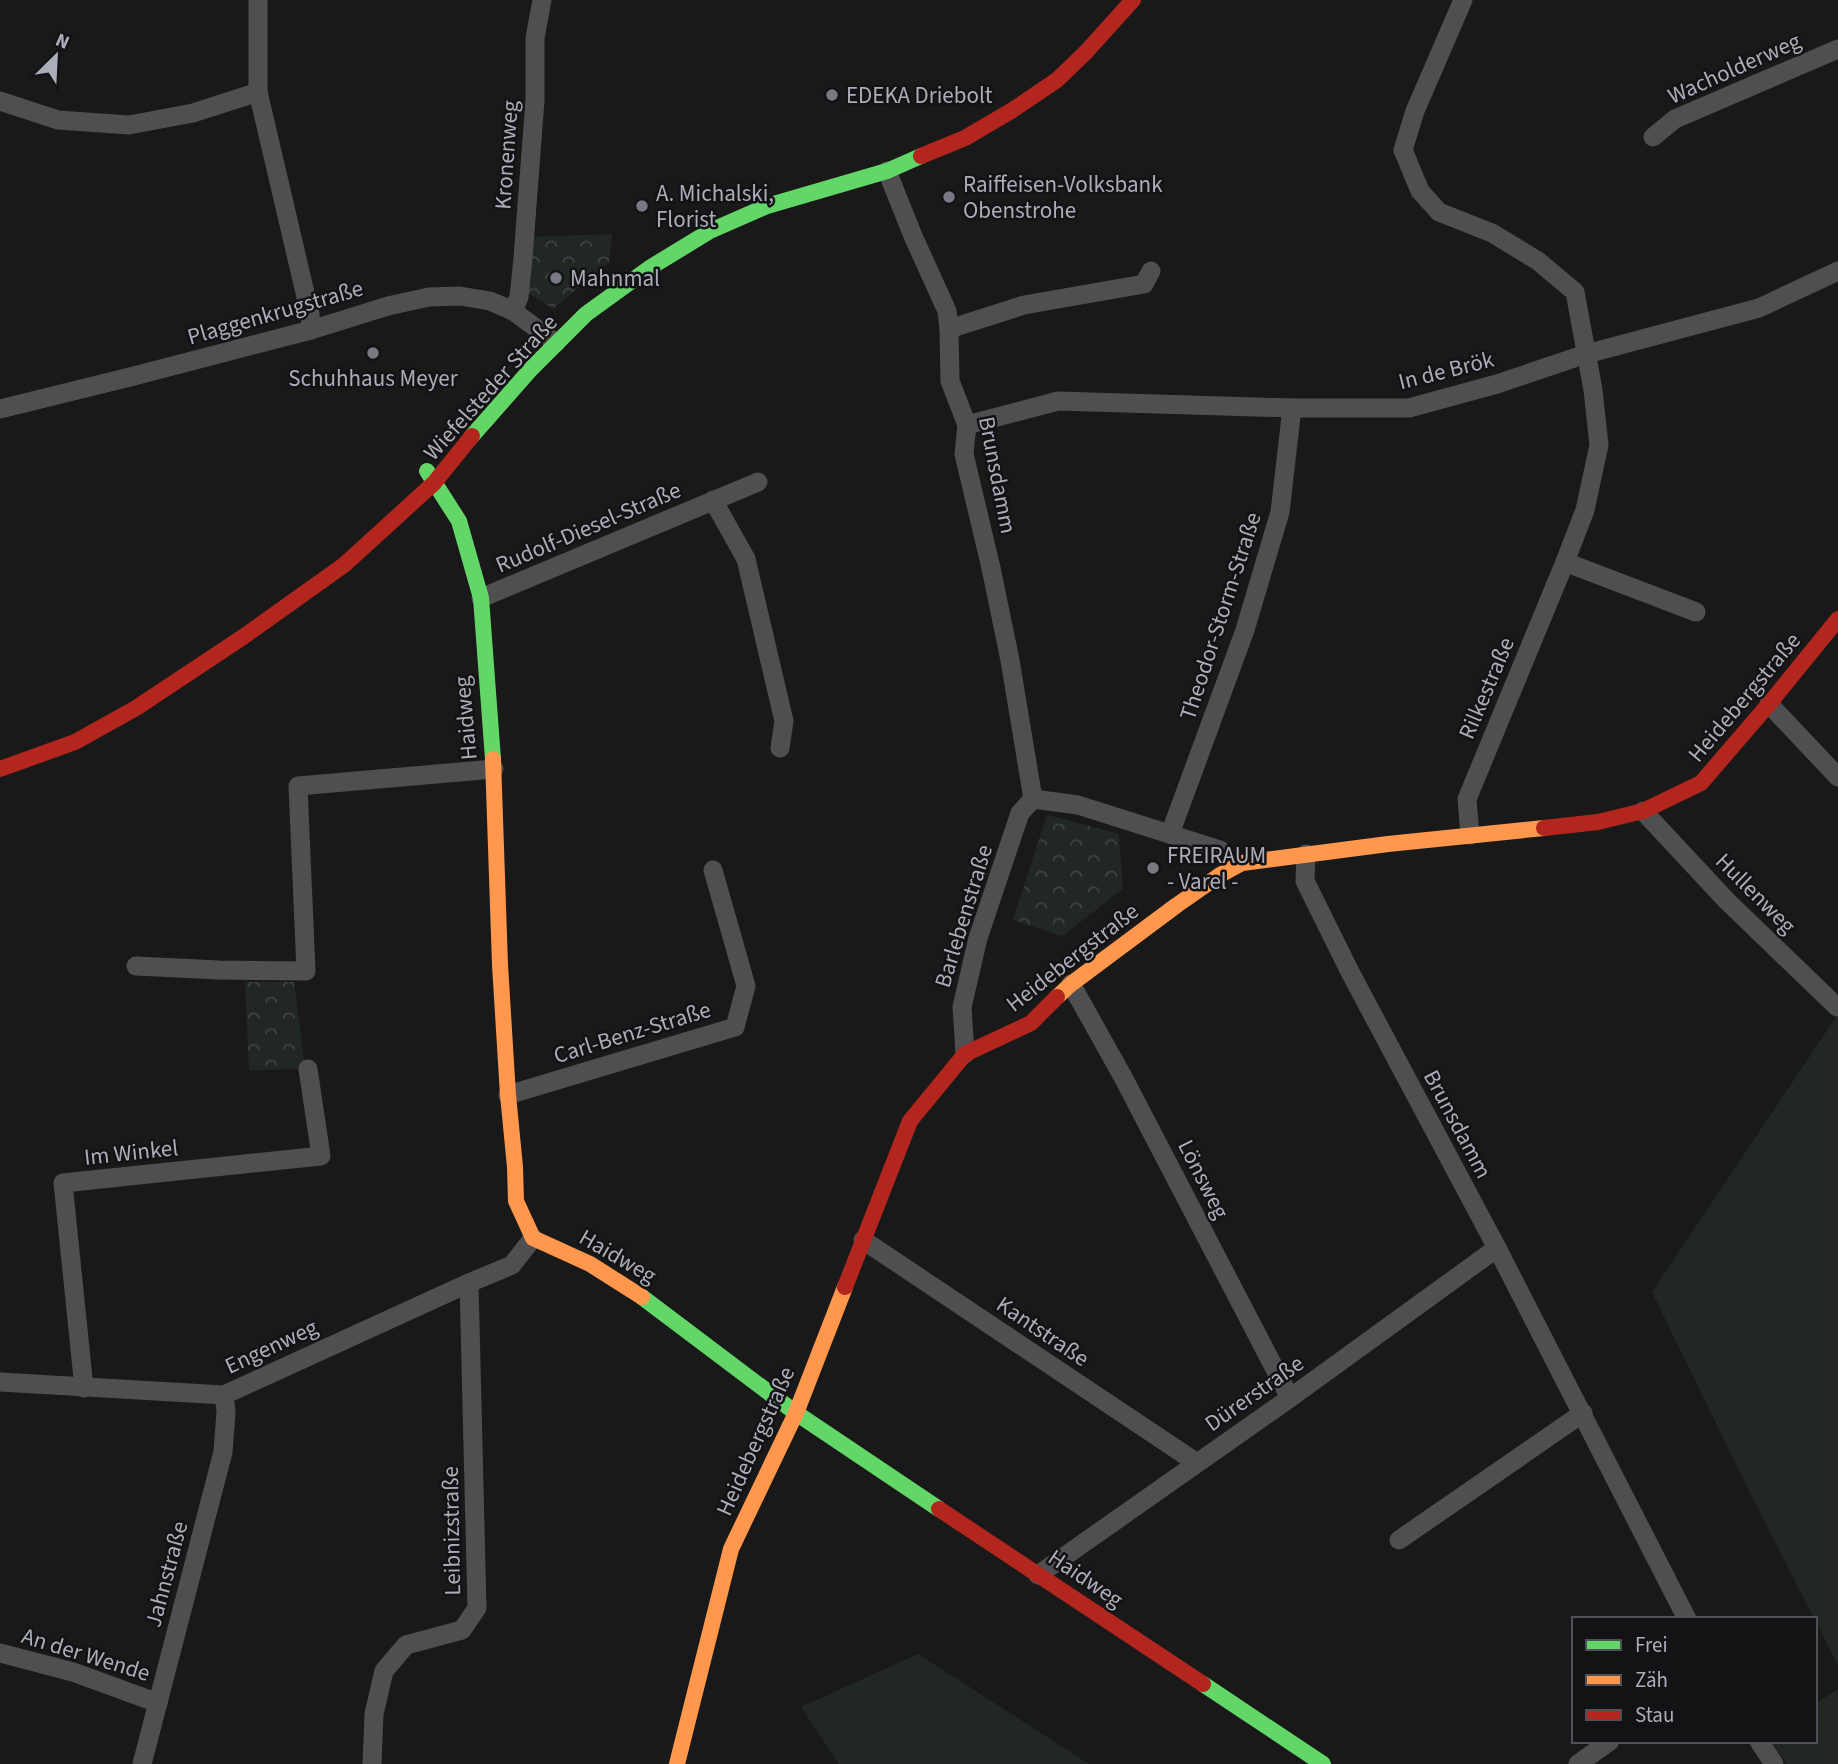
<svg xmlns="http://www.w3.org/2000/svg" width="1838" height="1764" font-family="'Source Sans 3',sans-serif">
<defs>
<pattern id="forest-crowns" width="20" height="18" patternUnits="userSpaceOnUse" patternTransform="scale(1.75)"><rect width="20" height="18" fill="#212823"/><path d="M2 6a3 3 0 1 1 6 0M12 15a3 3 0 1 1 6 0" fill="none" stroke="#3f4441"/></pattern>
</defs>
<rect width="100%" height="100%" fill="#191919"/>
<g fill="#212823">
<path d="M 1836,1017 L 1838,1017 L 1838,1665 L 1749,1491 L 1652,1292 Z"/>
<path d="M 918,1654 L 1089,1764 L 839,1764 L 801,1707 Z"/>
<path d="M 1838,1689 L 1838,1764 L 1787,1764 L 1771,1741 L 1815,1741 L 1815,1704 Z"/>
</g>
<g fill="url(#forest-crowns)">
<path d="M 612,234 L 609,262 L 553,309 L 528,293 L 533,237 Z"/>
<path d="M 1047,815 L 1119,834 L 1123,889 L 1062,936 L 1013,920 Z"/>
<path d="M 245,982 L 294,982 L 305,1069 L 249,1070 Z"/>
</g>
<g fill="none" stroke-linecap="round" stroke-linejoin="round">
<g stroke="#4f4f52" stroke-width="19">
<path d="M 1463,0 L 1415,111 L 1403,150 L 1420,191 L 1439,212 L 1492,233 L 1538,261 L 1575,292 L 1593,390 L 1599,445 L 1585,510 L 1565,562 L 1467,799 L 1470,835"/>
<path d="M 258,92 L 258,0"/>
<path d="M 0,101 L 58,120 L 129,125 L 193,113 L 258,92 L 310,314 L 311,330"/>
<path d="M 1653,137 L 1675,119 L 1838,49"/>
<path d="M 887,171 L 913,236 L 947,311 L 949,329 L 950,381 L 967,425 L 964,454 L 991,568 L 1010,660 L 1033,799"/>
<path d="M 513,311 L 519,297 L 523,258 L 535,100 L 535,38 L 542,0"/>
<path d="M 949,329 L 1024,305 L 1144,284 L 1151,271"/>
<path d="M 0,409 L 130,377 L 311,330 L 388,306 L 429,297 L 460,296 L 490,301 L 513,311 L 556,343"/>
<path d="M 967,425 L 1058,401 L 1292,408 L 1409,408 L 1497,384 L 1586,354 L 1759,308 L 1838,271"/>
<path d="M 713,500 L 746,559 L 784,721 L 780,748"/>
<path d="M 1565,562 L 1696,612"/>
<path d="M 481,598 L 758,482"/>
<path d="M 1769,704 L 1838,777"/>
<path d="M 1033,799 L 1078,805 L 1220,850"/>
<path d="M 1643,811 L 1727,901 L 1837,1007"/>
<path d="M 1170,834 L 1245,630 L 1280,512 L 1292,408"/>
<path d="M 1306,854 L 1305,881 L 1350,972 L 1497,1248 L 1687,1619"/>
<path d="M 136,966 L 219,970 L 306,971 L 298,786 L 494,769"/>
<path d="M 1071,984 L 1123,1077 L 1290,1398"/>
<path d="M 965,1054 L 962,1007 L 978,938 L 1020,813 L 1033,799"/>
<path d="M 508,1095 L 735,1027 L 746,986 L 713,870"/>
<path d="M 863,1240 L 1197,1463"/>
<path d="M 0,1382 L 224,1395 L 469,1283 L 512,1265 L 533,1238"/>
<path d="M 84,1388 L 63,1183 L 321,1156 L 308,1069"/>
<path d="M 1399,1540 L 1583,1413"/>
<path d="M 1038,1575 L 1290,1398 L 1497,1248"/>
<path d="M 0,1653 L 73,1672 L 158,1703"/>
<path d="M 1759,1741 L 1774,1764"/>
<path d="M 142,1764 L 223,1452 L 226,1412 L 224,1395"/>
<path d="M 372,1764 L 374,1714 L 384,1671 L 406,1645 L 462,1630 L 477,1608 L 469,1283"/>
<path d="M 1578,1764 L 1610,1741"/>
</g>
<g stroke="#63d668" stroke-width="16">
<path d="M 472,436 L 531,369 L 586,314 L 651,267 L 710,231 L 767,206 L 887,171 L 921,156"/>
<path d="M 427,471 L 459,521 L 481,598 L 493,759"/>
<path d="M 642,1297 L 796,1413 L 939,1509"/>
<path d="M 1203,1684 L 1323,1764"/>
</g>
<g stroke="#ff974d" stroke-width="16">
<path d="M 493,759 L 500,965 L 508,1095 L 515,1167 L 516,1201 L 533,1238 L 590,1264 L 642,1297"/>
<path d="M 1057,997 L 1071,984 L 1177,905 L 1220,875 L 1242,863 L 1388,844 L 1544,828"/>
<path d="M 677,1764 L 731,1549 L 796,1413 L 845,1287"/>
</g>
<g stroke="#b3261e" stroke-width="16">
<path d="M 921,156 L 965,138 L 1011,111 L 1057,80 L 1086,52 L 1133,0"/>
<path d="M 0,769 L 75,742 L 136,708 L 243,637 L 344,565 L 434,483 L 472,436"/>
<path d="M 1544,828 L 1598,822 L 1643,811 L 1701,783 L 1769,704 L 1838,619"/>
<path d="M 845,1287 L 910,1121 L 965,1054 L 1031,1023 L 1057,997"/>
<path d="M 939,1509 L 1203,1684"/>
</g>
</g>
<g fill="#787981" stroke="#131315" stroke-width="2.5">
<circle cx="832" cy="95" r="7"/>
<circle cx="949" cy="197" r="7"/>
<circle cx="642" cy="206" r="7"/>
<circle cx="556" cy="278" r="7"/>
<circle cx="373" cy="353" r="7"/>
<circle cx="1153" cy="868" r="7"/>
</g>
<g text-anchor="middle" stroke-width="5" stroke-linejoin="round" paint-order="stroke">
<g font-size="23" fill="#abadb9" stroke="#131315">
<text transform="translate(1734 68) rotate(-24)" y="8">Wacholderweg</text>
<text transform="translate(506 155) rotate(-86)" y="8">Kronenweg</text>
<text transform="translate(275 312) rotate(-16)" y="8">Plaggenkrugstraße</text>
<text transform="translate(1446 370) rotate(-14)" y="8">In de Brök</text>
<text transform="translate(490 387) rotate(-48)" y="8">Wiefelsteder Straße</text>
<text transform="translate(998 475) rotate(79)" y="8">Brunsdamm</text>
<text transform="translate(588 527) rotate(-23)" y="8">Rudolf-Diesel-Straße</text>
<text transform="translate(1220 616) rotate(-72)" y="8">Theodor-Storm-Straße</text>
<text transform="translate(1486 688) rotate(-67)" y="8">Rilkestraße</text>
<text transform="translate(1744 697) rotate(-50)" y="8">Heidebergstraße</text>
<text transform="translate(465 718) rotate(-95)" y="8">Haidweg</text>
<text transform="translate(1756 893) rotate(45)" y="8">Hullenweg</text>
<text transform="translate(963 916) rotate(-73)" y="8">Barlebenstraße</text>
<text transform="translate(1072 957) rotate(-38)" y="8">Heidebergstraße</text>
<text transform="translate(632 1032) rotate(-17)" y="8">Carl-Benz-Straße</text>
<text transform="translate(1458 1124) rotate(62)" y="8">Brunsdamm</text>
<text transform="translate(131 1152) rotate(-6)" y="8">Im Winkel</text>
<text transform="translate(1204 1179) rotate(63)" y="8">Lönsweg</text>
<text transform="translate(618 1256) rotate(30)" y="8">Haidweg</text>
<text transform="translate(1043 1331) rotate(34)" y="8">Kantstraße</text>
<text transform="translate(271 1346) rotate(-25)" y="8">Engenweg</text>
<text transform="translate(1254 1393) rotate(-35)" y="8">Dürerstraße</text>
<text transform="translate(755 1441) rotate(-66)" y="8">Heidebergstraße</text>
<text transform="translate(451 1531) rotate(-91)" y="8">Leibnizstraße</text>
<text transform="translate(166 1574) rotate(-75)" y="8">Jahnstraße</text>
<text transform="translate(1086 1578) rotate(34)" y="8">Haidweg</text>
<text transform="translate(86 1654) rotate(17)" y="8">An der Wende</text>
</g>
<g font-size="23" fill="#abadb9" stroke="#131315" text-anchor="start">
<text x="846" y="103">EDEKA Driebolt</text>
<text x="963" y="192">Raiffeisen-Volksbank<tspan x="963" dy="26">Obenstrohe</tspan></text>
<text x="656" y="201">A. Michalski,<tspan x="656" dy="26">Florist</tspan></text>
<text x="570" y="286">Mahnmal</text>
<text x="373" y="386" text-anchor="middle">Schuhhaus Meyer</text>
<text x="1167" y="863">FREIRAUM<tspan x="1167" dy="26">- Varel -</tspan></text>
</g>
</g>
<rect x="1572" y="1617" width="245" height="126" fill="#131315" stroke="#505157" stroke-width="2"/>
<rect x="1586" y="1640" width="35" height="10" fill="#63d668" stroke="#505157" stroke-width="2"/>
<text x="1635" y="1652" font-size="21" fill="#abadb9">Frei</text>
<rect x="1586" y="1675" width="35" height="10" fill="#ff974d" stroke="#505157" stroke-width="2"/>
<text x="1635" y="1687" font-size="21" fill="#abadb9">Zäh</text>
<rect x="1586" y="1710" width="35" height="10" fill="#b3261e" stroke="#505157" stroke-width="2"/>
<text x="1635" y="1722" font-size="21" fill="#abadb9">Stau</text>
<g transform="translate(56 56) rotate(24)" stroke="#131315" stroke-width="5" paint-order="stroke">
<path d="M0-5L12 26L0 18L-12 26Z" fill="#abadb9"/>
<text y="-10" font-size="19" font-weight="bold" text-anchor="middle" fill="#abadb9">N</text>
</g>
</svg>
